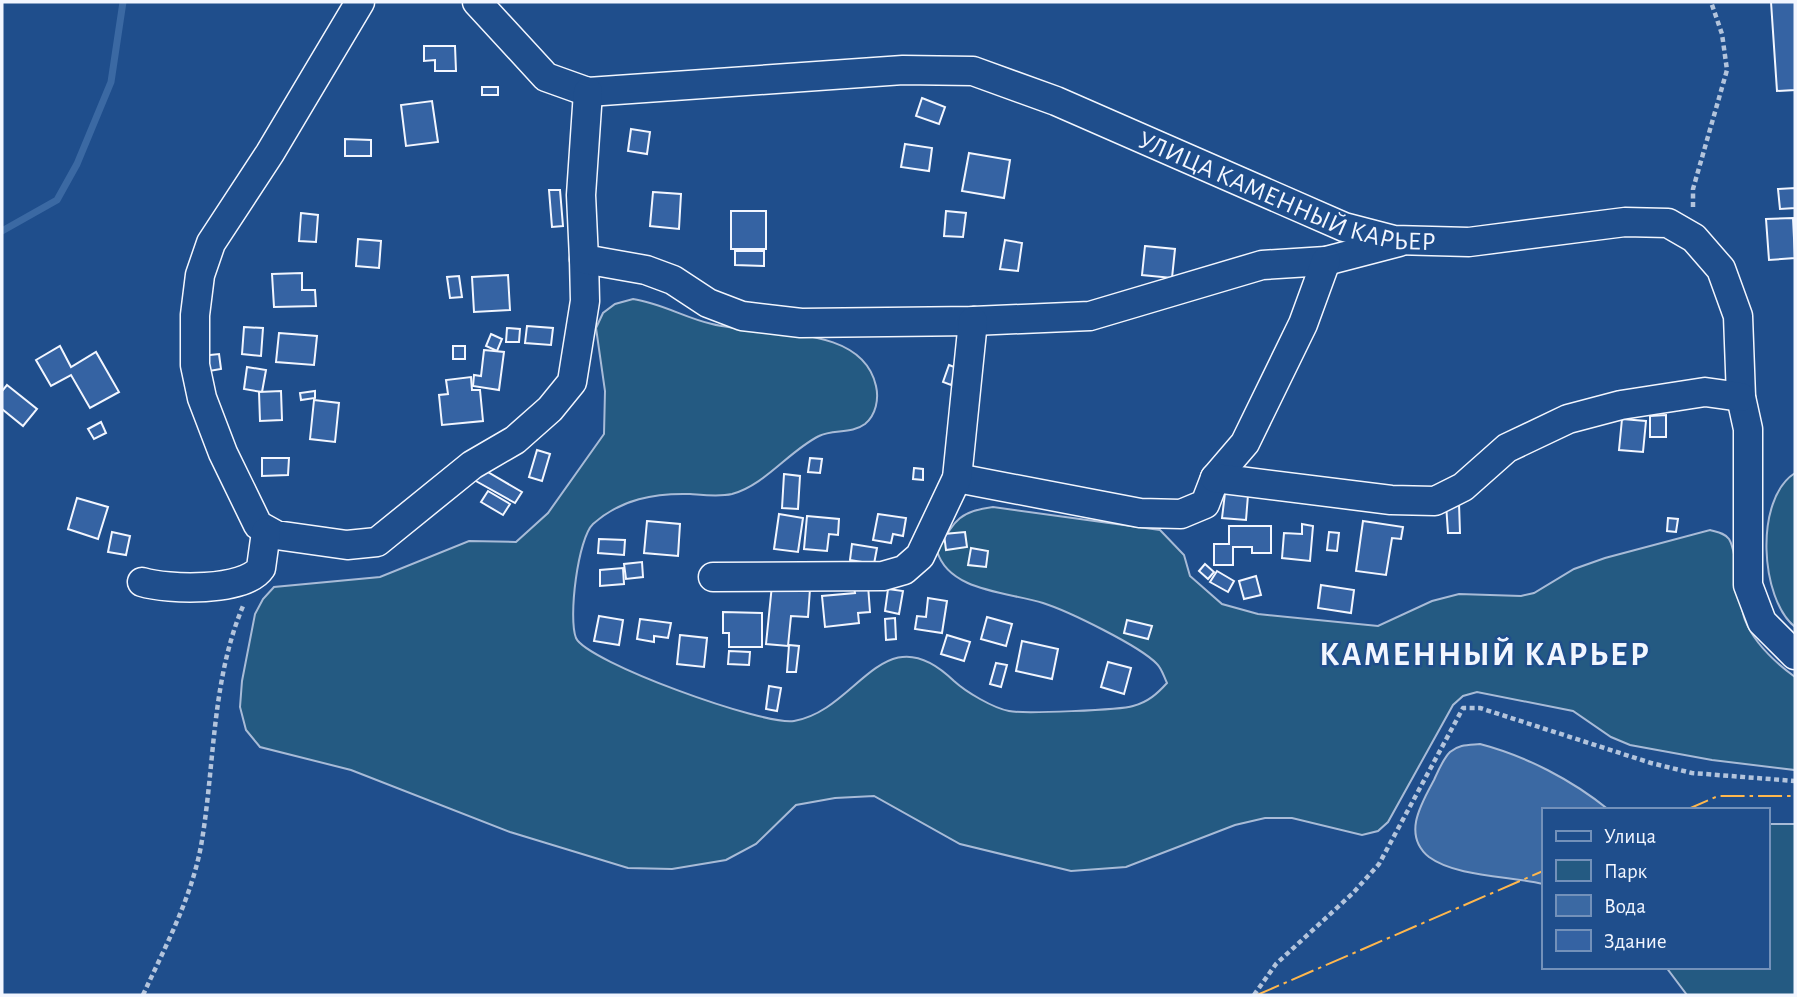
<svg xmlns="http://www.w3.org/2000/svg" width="1797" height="997" font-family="'Alegreya Sans',sans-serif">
<rect width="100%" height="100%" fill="#1f4e8c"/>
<g fill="#245a82" stroke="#a8bbd7" stroke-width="2">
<path d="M 633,299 C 661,303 685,318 712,324 C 762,337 862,322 876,386 C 879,399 876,415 865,424 C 852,434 832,429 819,436 C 789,451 765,485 732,494 C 719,497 704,495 690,494 C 655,493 621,499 593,524 C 578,538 568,618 576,638 C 587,662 764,726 794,721 C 859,710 883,612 954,681 C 966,692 993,708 1009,711 C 1023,714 1121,710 1133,706 C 1148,702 1157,694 1167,683 C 1164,677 1162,669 1157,664 C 1140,646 1068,611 1043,603 C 1009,592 949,592 937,551 C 954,522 958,511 993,507 L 1160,530 L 1184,555 L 1190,576 L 1222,604 L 1258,614 L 1378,626 L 1432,601 L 1459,594 L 1521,596 L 1534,593 L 1574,569 L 1605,558 L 1710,530 C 1717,532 1725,533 1729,539 C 1738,554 1737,599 1745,620 C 1754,643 1776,663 1795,677 L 1795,770 L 1712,760 L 1630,745 L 1611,737 L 1573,711 L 1477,692 L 1463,696 L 1453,705 L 1388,822 L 1378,831 L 1362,835 L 1292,818 L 1265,818 L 1235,825 L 1126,867 L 1071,871 L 960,844 L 874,796 L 835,798 L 796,805 L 756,844 L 726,860 L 672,869 L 628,868 L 510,832 L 351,770 L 260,747 L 246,730 L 240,707 L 242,681 L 255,614 L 263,599 L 274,587 L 380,577 L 469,541 L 516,542 L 548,513 L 604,434 L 605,391 L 596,328 L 603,313 L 615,304 Z"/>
<path d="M 1795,473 L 1795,627 C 1760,599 1754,499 1795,473 Z"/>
<path d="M 1767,824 L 1795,824 L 1795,995 L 1687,995 L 1666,967 L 1767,967 Z"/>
</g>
<path fill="#3b69a3" stroke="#a8bbd7" stroke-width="2" d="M 1480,744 C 1526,756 1572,780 1609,810 L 1543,810 L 1543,884 C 1510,876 1456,877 1429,857 C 1402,835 1421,804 1434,780 C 1438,771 1443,759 1450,752 C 1459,744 1469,745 1480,744 Z"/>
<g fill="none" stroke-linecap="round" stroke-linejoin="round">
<path stroke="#3b69a3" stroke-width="7" d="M 2,231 L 57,200 L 77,164 L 111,82 L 123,2"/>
</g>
<g fill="#3563a3" stroke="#f2f6ff" stroke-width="2">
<path d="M 1771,2 L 1795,2 L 1795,90 L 1777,91 Z"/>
<path d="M 424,46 L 455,46 L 456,71 L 435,71 L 435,60 L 424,61 Z"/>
<rect x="482" y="87" width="16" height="8"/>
<path d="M 922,98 L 945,107 L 939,124 L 916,116 Z"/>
<path d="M 432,101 L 438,142 L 406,146 L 401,105 Z"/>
<path d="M 631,129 L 650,132 L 647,154 L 628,151 Z"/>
<path d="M 345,139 L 371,140 L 371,156 L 345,156 Z"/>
<path d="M 905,144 L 932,148 L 929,171 L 901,167 Z"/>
<path d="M 969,153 L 1010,160 L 1004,198 L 962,191 Z"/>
<path d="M 1795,188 L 1795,208 L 1780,209 L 1778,189 Z"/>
<path d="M 549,190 L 560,190 L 563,226 L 552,227 Z"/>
<path d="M 653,192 L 681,194 L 679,229 L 650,226 Z"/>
<rect x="731" y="211" width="35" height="38"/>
<path d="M 946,211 L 966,213 L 963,237 L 944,236 Z"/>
<path d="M 301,213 L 318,215 L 316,242 L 299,241 Z"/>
<path d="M 1793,218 L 1795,258 L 1769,260 L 1766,219 Z"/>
<path d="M 358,239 L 381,241 L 379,268 L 356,266 Z"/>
<path d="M 1005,240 L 1022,243 L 1018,271 L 1000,269 Z"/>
<path d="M 1145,246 L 1175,249 L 1172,278 L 1142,275 Z"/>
<path d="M 735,251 L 764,251 L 764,266 L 735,265 Z"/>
<path d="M 302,273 L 302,290 L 315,290 L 316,306 L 274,307 L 272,274 Z"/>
<path d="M 508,275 L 510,310 L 474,312 L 472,277 Z"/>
<path d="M 459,276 L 462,297 L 450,298 L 447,277 Z"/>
<path d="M 527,326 L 553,328 L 551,345 L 525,343 Z"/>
<path d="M 244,327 L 263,328 L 261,356 L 242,354 Z"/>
<path d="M 507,328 L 520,329 L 519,342 L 506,342 Z"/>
<path d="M 279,333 L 317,336 L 314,365 L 276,362 Z"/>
<path d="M 491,334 L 502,339 L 497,351 L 486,346 Z"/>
<path d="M 60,346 L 71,367 L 96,352 L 119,392 L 90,408 L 71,375 L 51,386 L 36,360 Z"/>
<rect x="453" y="346" width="12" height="13"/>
<path d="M 484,350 L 504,352 L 499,390 L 473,386 L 474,375 L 481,376 Z"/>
<path d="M 219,354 L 221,369 L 203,372 L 201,356 Z"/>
<path d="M 949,365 L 957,368 L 951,385 L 943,382 Z"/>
<path d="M 247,367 L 266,370 L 262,392 L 244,389 Z"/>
<path d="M 471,377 L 472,390 L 480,390 L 483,421 L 442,425 L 439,395 L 448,394 L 446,380 Z"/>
<path d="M 7,385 L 37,409 L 23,426 L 2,409 L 2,391 Z"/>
<path d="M 281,391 L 282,420 L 260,421 L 259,392 Z"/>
<path d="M 315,391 L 315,398 L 301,400 L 300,393 Z"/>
<path d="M 314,400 L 339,403 L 335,442 L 310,439 Z"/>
<path d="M 1666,415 L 1666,437 L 1650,437 L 1650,416 Z"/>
<path d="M 1622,419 L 1646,421 L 1643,452 L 1619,450 Z"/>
<path d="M 101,422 L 106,433 L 94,439 L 88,429 Z"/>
<path d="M 537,450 L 550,454 L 542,481 L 529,477 Z"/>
<path d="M 262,458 L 289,458 L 288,475 L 262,476 Z"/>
<path d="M 810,458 L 822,459 L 820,473 L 808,472 Z"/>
<path d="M 481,468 L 522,492 L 515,503 L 474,480 Z"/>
<path d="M 914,468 L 923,469 L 923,480 L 913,479 Z"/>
<path d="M 784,474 L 800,476 L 798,509 L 782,508 Z"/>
<path d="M 488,491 L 510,504 L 503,515 L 481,502 Z"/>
<path d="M 1225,493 L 1248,495 L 1246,520 L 1222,518 Z"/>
<path d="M 77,498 L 108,507 L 98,539 L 68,529 Z"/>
<path d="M 1459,503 L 1460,533 L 1448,533 L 1446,504 Z"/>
<path d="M 779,514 L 803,518 L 798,552 L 774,549 Z"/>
<path d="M 878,514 L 906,518 L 903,536 L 893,534 L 891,543 L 873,540 Z"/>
<path d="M 807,516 L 839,519 L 838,535 L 829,534 L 827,551 L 804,549 Z"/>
<path d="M 1668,518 L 1678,519 L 1676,532 L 1667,531 Z"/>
<path d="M 647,521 L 680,524 L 678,556 L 644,553 Z"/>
<path d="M 1363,521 L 1403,527 L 1401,539 L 1392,538 L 1386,575 L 1356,571 Z"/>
<path d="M 1302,524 L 1313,526 L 1310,561 L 1282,558 L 1284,533 L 1302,534 Z"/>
<path d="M 1229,526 L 1271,526 L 1271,553 L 1252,553 L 1252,547 L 1233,547 L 1233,565 L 1214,565 L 1214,544 L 1229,544 Z"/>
<path d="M 112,532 L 130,536 L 126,555 L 108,552 Z"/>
<path d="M 965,532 L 967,547 L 946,550 L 944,534 Z"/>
<path d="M 1329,532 L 1339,533 L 1337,551 L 1327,550 Z"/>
<path d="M 599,539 L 625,540 L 624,555 L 598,553 Z"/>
<path d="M 852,544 L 877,548 L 874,564 L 850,560 Z"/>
<path d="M 971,548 L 988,551 L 986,567 L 968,565 Z"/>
<path d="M 642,562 L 643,577 L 626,579 L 624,564 Z"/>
<path d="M 1205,564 L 1214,572 L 1208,579 L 1199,571 Z"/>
<path d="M 623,568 L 624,584 L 600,586 L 600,570 Z"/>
<path d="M 1217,571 L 1234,581 L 1228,592 L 1210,582 Z"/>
<path d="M 1256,576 L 1261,595 L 1244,599 L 1239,581 Z"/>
<path d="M 772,585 L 810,589 L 808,617 L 791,616 L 788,646 L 766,644 Z"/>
<path d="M 868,585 L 870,612 L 858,613 L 859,623 L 825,627 L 822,596 L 855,593 L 854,587 Z"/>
<path d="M 1321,585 L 1354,590 L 1351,613 L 1318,608 Z"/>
<path d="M 888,589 L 903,591 L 899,614 L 885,611 Z"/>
<path d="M 928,598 L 947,601 L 942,633 L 915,629 L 917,616 L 926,617 Z"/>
<path d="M 723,612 L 762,613 L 762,647 L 729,647 L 729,633 L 723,633 Z"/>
<path d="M 599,616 L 623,620 L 619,645 L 594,641 Z"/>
<path d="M 987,617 L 1012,624 L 1006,646 L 981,639 Z"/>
<path d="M 895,618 L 896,639 L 886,640 L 885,619 Z"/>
<path d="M 640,619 L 671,623 L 668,638 L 654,636 L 654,642 L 637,639 Z"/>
<path d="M 1127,620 L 1152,626 L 1148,639 L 1124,633 Z"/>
<path d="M 680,635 L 707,638 L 704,667 L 677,664 Z"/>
<path d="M 947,635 L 970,642 L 964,661 L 941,654 Z"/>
<path d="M 1022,641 L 1058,649 L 1052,679 L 1016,671 Z"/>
<path d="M 789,645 L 799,646 L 796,672 L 787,672 Z"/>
<path d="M 729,651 L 750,652 L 749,665 L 728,664 Z"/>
<path d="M 1108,662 L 1131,668 L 1124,694 L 1101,687 Z"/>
<path d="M 996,663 L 1007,665 L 1001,687 L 990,684 Z"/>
<path d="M 769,686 L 781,688 L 777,711 L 766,709 Z"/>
</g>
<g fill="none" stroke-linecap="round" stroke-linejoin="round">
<defs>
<g id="minor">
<path d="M 360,2 L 270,153 L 211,243 L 200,275 L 195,315 L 195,365 L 202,398 L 223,453 L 258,525 L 276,535 L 347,545 L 377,542 L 472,465 L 515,440 L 550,409 L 572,382 L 585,301 L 584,259"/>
<path id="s1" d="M 477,2 L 546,77 L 588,92 L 903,70 L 973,71 L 1056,101 L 1344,227 L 1394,240 L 1469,242 L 1625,222 L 1668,223 L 1694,238 L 1721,269 L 1738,316 L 1741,397 L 1748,429 L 1748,585 L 1762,622 L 1795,655"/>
<path d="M 588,92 L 581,195 L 584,259 L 646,270 L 673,280 L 708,303 L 742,316 L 801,323 L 973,321 L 1090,316 L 1262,265 L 1326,261 L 1399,242"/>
<path d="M 957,478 L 1140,513 L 1181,514 L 1205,504 L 1215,478 L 1245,443 L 1303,324 L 1326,261"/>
<path d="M 1215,478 L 1391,500 L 1435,501 L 1463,487 L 1507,448 L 1568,419 L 1621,405 L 1705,392 L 1741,397"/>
<path d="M 713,577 L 883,576 L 904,570 L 920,556 L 957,478 L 973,321"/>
<path d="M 142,582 C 168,590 245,592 261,568 L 266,532"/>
</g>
</defs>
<use href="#minor" stroke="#f2f6ff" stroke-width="31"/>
<g stroke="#b3c4dc" stroke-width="4.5" stroke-dasharray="5 3.5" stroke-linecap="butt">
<path d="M 1693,207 L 1693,189 L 1727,70 L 1722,34 L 1711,2"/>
<path d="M 143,995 C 165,947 191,899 201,846 C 215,766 211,682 243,606"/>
<path d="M 1254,995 L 1276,964 L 1353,893 L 1379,864 L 1463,708 L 1480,708 L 1651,763 L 1692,773 L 1795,781"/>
</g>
<use href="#minor" stroke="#1f4e8c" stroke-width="28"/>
<g stroke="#ffb74d" stroke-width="2" stroke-dasharray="24 5 3.5 5" stroke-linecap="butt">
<path d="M 1686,810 L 1718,796 L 1795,796"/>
<path d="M 1257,995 L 1543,871"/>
</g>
</g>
<g text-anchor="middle" stroke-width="5" stroke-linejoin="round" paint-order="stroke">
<g font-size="26" fill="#f2f6ff" stroke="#1f4e8c">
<text dy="9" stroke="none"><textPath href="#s1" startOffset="870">УЛИЦА КАМЕННЫЙ КАРЬЕР</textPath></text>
</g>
<g font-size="33" font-weight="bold" letter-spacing="2" fill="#f2f6ff" stroke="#1f4e8c">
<text x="1485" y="665">КАМЕННЫЙ КАРЬЕР</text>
</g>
</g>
<rect width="1797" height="997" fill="none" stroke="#f2f6ff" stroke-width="7"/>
<rect x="1542" y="808" width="228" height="161" fill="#1f4e8c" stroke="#7391ba" stroke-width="2"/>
<rect x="1556" y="831" width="35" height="10" fill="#1f4e8c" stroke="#7391ba" stroke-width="2"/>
<text x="1604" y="843" font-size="21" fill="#f2f6ff">Улица</text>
<rect x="1556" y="860" width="35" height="21" fill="#245a82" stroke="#7391ba" stroke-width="2"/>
<text x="1604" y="878" font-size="21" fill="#f2f6ff">Парк</text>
<rect x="1556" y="895" width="35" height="21" fill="#3b69a3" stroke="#7391ba" stroke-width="2"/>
<text x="1604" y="913" font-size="21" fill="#f2f6ff">Вода</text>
<rect x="1556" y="930" width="35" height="21" fill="#3563a3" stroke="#7391ba" stroke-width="2"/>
<text x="1604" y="948" font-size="21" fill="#f2f6ff">Здание</text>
</svg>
